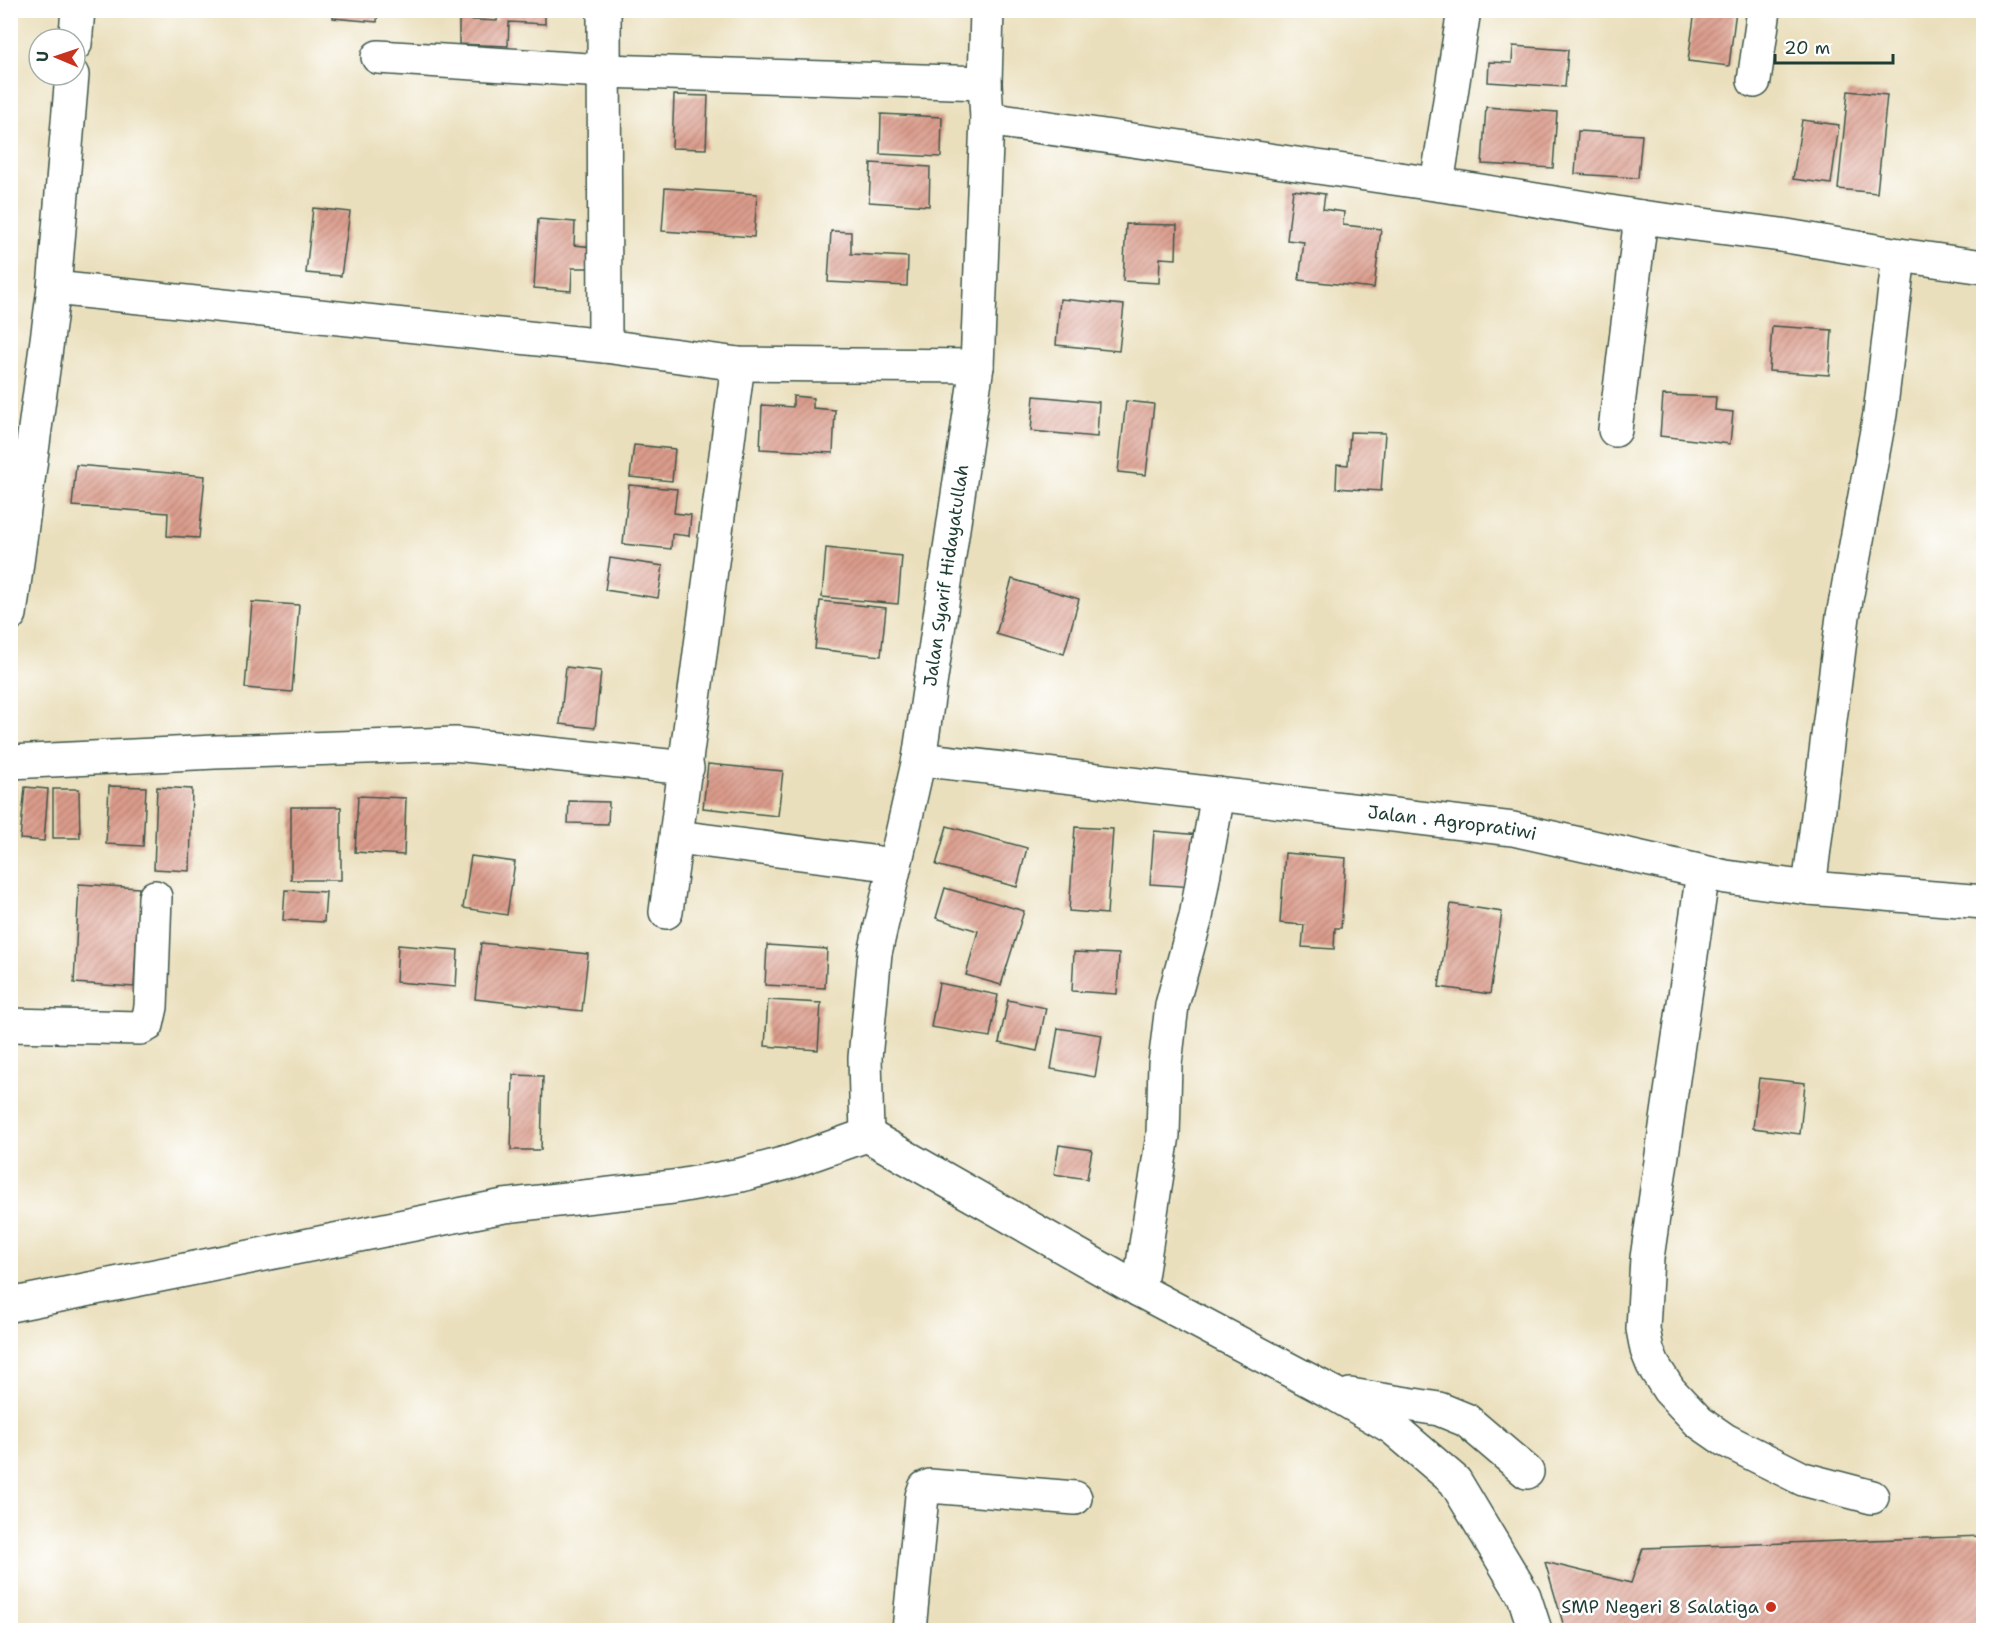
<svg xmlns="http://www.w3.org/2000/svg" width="1994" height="1641" font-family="'Shantell Sans',sans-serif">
<defs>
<pattern id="building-hatch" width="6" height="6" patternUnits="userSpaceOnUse" patternTransform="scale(1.5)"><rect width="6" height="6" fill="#db9b8b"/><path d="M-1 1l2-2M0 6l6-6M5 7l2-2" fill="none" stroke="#b18072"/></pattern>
</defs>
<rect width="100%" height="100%" fill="#fff"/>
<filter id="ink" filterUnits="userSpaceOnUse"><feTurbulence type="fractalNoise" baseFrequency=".0167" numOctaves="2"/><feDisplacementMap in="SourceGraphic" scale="12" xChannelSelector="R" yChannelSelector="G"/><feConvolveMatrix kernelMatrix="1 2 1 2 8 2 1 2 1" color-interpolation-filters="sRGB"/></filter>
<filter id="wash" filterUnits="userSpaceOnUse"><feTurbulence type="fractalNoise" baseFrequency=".008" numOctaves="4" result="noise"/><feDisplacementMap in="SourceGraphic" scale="24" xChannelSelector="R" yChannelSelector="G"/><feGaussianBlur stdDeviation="1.35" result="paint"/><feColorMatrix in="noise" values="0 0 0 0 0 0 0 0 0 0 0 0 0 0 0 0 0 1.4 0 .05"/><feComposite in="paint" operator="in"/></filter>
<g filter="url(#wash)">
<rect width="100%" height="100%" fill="#eadfbc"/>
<g id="blocks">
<g fill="url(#building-hatch)">
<path d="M 333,10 L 378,10 L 377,22 L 333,18 Z"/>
<path d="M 498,10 L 545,10 L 545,24 L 509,22 L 508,46 L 459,44 L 459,19 L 497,21 Z"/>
<path d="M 1695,10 L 1736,10 L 1729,66 L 1688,61 Z"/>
<path d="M 1513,46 L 1568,50 L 1565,87 L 1488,82 L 1489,62 L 1512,63 Z"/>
<path d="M 1848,91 L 1887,95 L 1877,193 L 1838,189 Z"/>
<path d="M 674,95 L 708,96 L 706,149 L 672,148 Z"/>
<path d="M 1486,107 L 1557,112 L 1553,168 L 1482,164 Z"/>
<path d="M 881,114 L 942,117 L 941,157 L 880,154 Z"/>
<path d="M 1802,120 L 1839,125 L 1831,184 L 1793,179 Z"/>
<path d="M 1578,131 L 1642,135 L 1638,178 L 1575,174 Z"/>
<path d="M 871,163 L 930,167 L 929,206 L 869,202 Z"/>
<path d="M 665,188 L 757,194 L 754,237 L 662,231 Z"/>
<path d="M 1293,190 L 1325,194 L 1323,209 L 1344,212 L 1343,225 L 1381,229 L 1374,288 L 1299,280 L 1304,242 L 1287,240 Z"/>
<path d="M 313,208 L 350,212 L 341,276 L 306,273 Z"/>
<path d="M 538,219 L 575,222 L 574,245 L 594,247 L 593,268 L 572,268 L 571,291 L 534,288 Z"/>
<path d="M 1126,224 L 1177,225 L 1176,259 L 1160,258 L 1159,283 L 1123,281 Z"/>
<path d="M 831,231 L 851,232 L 851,254 L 908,257 L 907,286 L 828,282 Z"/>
<path d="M 1060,299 L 1124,305 L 1119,351 L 1056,345 Z"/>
<path d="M 1772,326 L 1832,330 L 1829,375 L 1769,371 Z"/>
<path d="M 1663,395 L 1716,397 L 1715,410 L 1733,412 L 1730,444 L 1660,436 Z"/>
<path d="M 793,396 L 813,398 L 813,408 L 835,410 L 833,453 L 760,449 L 762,405 L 793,407 Z"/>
<path d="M 1034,396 L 1099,402 L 1097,437 L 1031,431 Z"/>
<path d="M 1126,401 L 1154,404 L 1146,475 L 1118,472 Z"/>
<path d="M 1350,432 L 1385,433 L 1381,491 L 1336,488 L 1337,464 L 1348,465 Z"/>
<path d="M 634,445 L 675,449 L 672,481 L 630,477 Z"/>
<path d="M 76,465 L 205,476 L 199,538 L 167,536 L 168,513 L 72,506 Z"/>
<path d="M 629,485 L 677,489 L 674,513 L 691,515 L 689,536 L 672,534 L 671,549 L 623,544 Z"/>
<path d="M 826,548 L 902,556 L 898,604 L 822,597 Z"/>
<path d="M 610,558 L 663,566 L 658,598 L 605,590 Z"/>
<path d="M 1012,579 L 1079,599 L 1064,654 L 996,634 Z"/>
<path d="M 820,601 L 886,608 L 881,656 L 815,649 Z"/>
<path d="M 252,602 L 299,605 L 292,692 L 245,688 Z"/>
<path d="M 566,667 L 601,671 L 595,728 L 560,724 Z"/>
<path d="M 708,764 L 783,771 L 778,816 L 703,808 Z"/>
<path d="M 109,786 L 146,787 L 143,846 L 106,844 Z"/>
<path d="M 25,787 L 48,789 L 44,841 L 20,839 Z"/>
<path d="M 157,787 L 192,789 L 190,871 L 154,869 Z"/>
<path d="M 53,789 L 79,789 L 80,838 L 53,838 Z"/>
<path d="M 358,796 L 406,798 L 404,855 L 355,852 Z"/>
<path d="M 569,801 L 609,802 L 608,824 L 568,823 Z"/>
<rect x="291" y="807" width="50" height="73"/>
<path d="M 947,826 L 1027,848 L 1017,887 L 936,865 Z"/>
<path d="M 1075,827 L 1113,829 L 1107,914 L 1069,911 Z"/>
<path d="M 1154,831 L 1200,835 L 1195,887 L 1150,884 Z"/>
<path d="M 1285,853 L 1346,858 L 1341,928 L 1335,928 L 1334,949 L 1302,947 L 1304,925 L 1280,923 Z"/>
<path d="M 471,856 L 515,862 L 507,915 L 463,908 Z"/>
<path d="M 79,884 L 139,888 L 134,987 L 74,983 Z"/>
<path d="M 945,888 L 1024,911 L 1001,985 L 966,975 L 978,931 L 936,918 Z"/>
<path d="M 285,890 L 326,892 L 324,922 L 283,920 Z"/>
<path d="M 1451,904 L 1502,912 L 1490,994 L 1439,987 Z"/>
<path d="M 481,943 L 588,954 L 582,1011 L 475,999 Z"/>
<path d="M 398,945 L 458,950 L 456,987 L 396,982 Z"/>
<path d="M 767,945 L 827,949 L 825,988 L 765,985 Z"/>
<path d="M 1074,952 L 1119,954 L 1117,994 L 1072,991 Z"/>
<path d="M 939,983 L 998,995 L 990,1037 L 931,1027 Z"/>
<path d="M 768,1000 L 821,1003 L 818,1050 L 765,1046 Z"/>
<path d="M 1008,1000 L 1046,1008 L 1037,1051 L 999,1043 Z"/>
<path d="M 1058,1028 L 1102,1035 L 1095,1077 L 1051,1069 Z"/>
<path d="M 513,1075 L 543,1076 L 541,1150 L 511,1150 Z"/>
<path d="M 1759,1078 L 1805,1083 L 1800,1134 L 1753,1128 Z"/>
<path d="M 1059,1145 L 1092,1150 L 1087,1179 L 1054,1174 Z"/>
<path d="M 1983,1536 L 1983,1630 L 1565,1630 L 1545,1562 L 1631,1583 L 1643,1548 Z"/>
</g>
</g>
</g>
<g filter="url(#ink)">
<use href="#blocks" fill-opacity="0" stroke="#3d5548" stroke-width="1.5"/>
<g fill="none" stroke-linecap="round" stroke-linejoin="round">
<defs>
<g id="minor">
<path d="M 604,10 L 605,346"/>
<path d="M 75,44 L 78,10"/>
<path d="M 378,57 L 604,71 L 985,83"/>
<path d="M 1754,81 L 1764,10"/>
<path d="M 987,119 L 1462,188 L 1641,217 L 1781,235 L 1899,255 L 1880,414 L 1843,616 L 1809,888"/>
<path d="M 1437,184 L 1464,10"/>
<path d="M 1899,255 L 1984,267"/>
<path d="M 54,288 L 605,346 L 738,364 L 977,366"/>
<path d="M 1615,430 L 1641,217"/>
<path d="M 10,614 L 54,288 L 72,75"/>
<path id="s1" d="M 919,759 L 1513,829 L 1726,877 L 1809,888 L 1984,902"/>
<path d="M 10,762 L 215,752 L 455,744 L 687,768"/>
<path d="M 677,837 L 895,865"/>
<path d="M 1703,872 L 1647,1258 L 1643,1329 L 1647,1350 L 1653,1365 L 1669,1390 L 1699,1422 L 1725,1440 L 1803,1479 L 1872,1497"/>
<path d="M 666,912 L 738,364"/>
<path d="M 10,1025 L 140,1028 L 147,1025 L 151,1007 L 155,897"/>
<path id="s2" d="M 867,1135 L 865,1058 L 875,953 L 919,759 L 977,366 L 987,119 L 985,83 L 987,10"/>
<path d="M 1139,1290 L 1163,1135 L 1165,1064 L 1172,1005 L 1196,917 L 1218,794"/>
<path d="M 10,1305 L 504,1206 L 673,1187 L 741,1175 L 790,1162 L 867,1135 L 1139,1290 L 1333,1393 L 1393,1428 L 1455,1481 L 1524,1596 L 1535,1630"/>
<path d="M 1350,1395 L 1439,1409 L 1466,1420 L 1527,1472"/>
<path d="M 909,1630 L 922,1496 L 925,1488 L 930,1486 L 1075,1498"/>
</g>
</defs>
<use href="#minor" stroke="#3d5548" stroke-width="36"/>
<use href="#minor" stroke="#fff" stroke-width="33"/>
</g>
</g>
<circle fill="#c8321e" stroke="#fff" stroke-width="2" cx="1771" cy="1607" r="6"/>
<g text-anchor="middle" stroke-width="5" stroke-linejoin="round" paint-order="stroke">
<g font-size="18" fill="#1f3d34" stroke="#fff">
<text dy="6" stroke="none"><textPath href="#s2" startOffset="567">Jalan Syarif Hidayatullah</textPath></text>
<text dy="6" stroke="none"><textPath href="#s1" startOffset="537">Jalan . Agropratiwi</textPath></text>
</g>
<g font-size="18" fill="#1f3d34" stroke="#fff" text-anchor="end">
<text x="1759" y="1613">SMP Negeri 8 Salatiga</text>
</g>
</g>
<rect width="1994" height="1641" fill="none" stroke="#fff" stroke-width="36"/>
<g transform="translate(57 57) rotate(272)"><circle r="28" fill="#ffffff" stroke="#a5b1ae" stroke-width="1.5"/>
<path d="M0-4.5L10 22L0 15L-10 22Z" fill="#c8321e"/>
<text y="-9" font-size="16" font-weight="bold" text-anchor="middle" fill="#1f3d34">U</text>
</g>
<path d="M1775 54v9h118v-9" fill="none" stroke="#1f3d34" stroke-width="3"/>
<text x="1784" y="54" font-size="18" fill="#1f3d34" stroke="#ffffff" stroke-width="4.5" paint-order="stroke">20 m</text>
</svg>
